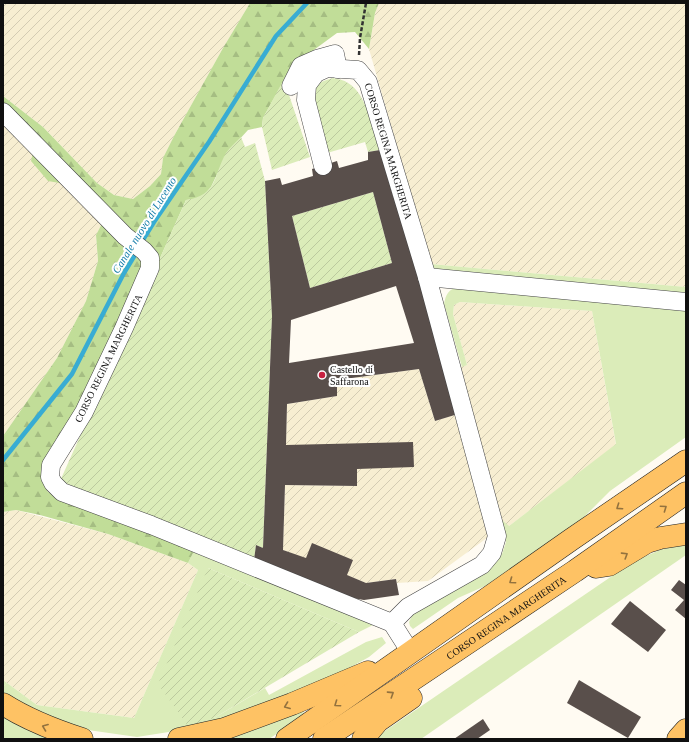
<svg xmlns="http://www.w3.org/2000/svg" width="689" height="742" font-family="Georgia,serif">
<defs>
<pattern id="farmland-furrows" width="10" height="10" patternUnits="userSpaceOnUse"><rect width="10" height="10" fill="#f7eed1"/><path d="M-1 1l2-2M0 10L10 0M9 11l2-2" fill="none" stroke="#d3cbb2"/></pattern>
<pattern id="forest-firs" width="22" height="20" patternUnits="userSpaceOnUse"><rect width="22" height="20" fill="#c1dd98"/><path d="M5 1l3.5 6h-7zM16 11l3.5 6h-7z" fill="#a5bd82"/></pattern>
<pattern id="garden-furrows" width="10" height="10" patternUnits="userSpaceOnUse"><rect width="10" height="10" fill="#dbecb9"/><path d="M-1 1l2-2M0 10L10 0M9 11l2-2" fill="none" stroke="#bbc99e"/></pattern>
</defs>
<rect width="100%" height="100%" fill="#fffbf2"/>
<g fill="url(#farmland-furrows)">
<path d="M 3,3 L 250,3 L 223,48 L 174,136 L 163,158 L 161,174 L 150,186 L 133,199 L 114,195 L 97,183 L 43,127 L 3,96 Z"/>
<path d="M 379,3 L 686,3 L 686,287 L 431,264 L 369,49 L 375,13 Z"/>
<path d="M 3,120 L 104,220 L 96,235 L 98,261 L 86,301 L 57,358 L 3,436 Z"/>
<path d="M 460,302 L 592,311 L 616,445 L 509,526 L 491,535 L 428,581 L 397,583 L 396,579 L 366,583 L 283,550 L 285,485 L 357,486 L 357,469 L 286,445 L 287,404 L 337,396 L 337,380 L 419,369 L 435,421 L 458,414 L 446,370 L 467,365 L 453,314 L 454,305 Z"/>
<path d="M 16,510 L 108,534 L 188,563 L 198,570 L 134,718 L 37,705 L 3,680 L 3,512 Z"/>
</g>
<g fill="#dbecb9">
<path d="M 431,264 L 686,287 L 686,297 L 435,273 Z"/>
<path d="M 459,286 L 686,306 L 686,437 L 610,491 L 580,521 L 485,586 L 458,598 L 413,629 L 410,626 L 409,622 L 413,614 L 496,562 L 502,554 L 506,542 L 483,464 L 501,519 L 509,526 L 616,444 L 592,311 L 460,302 L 454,305 L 453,314 L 467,365 L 462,367 L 444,304 C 446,294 448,290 459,286 Z"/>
<path d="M 679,545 L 686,546 L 686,555 L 421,739 L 377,739 L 379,735 L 634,561 L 660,550 Z"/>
<path d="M 195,549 L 375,624 L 359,632 L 208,568 L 214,718 L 265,688 L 269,695 L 366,642 L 382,637 L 386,643 L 369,657 L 344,671 L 247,712 L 175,731 L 137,737 L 74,728 L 3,695 L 3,680 L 37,705 L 134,718 L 198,570 L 188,563 Z"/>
<path d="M 305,710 L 300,718 L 269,739 L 226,739 Z"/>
<path d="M 3,716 L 49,739 L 3,739 Z"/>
</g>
<path fill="url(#forest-firs)" d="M 250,3 L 379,3 L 375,13 L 369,49 L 355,32 L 337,33 L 292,66 L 263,118 L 262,127 L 248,130 L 227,153 L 211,187 L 204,195 L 196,199 L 186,200 L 144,294 L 77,412 L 50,449 L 44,466 L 42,480 L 48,492 L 60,497 L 195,549 L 188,563 L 108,534 L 40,515 L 16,510 L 3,512 L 3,436 L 57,358 L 86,301 L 98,261 L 96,235 L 108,212 L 82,187 L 48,181 L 31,161 L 36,140 L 3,107 L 3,96 L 43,127 L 97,183 L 114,195 L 133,199 L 150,186 L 161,174 L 163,158 L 174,136 L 223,48 Z"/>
<g fill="url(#garden-furrows)">
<path d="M 291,66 L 287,89 L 310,157 L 272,170 L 262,127 L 263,118 Z"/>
<path d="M 333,78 C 338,79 344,80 348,83 C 367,94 373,130 380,150 L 368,152 L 365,142 L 327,153 L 312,96 C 315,84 321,81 333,78 Z"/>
<path d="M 241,137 L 245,147 L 255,143 L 265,181 L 272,316 L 263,548 L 256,545 L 254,560 L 60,481 L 186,200 C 218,195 213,176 226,153 C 230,147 236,142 241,137 Z"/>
<path d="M 373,192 L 392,263 L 310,288 L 292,216 Z"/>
<path d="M 208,568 L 359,632 L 214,718 L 188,726 L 158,684 Z"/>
</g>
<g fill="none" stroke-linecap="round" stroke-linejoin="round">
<g stroke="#38acd3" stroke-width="4.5">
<path d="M 141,243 L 154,222 L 209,142 L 276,36 L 307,3"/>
<path d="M 3,460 L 72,374 L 124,273 L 138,250"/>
</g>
</g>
<g fill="#594f4b" fill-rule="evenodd">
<path d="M 380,150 L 393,196 L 398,195 L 458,414 L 435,421 L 419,369 L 337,380 L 337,396 L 287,404 L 286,445 L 413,442 L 414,467 L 357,469 L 357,486 L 285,485 L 283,550 L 306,558 L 312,543 L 353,560 L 347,575 L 366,583 L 396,579 L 399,595 L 364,600 L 346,597 L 254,560 L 256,545 L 263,548 L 272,316 L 265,181 L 280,178 L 282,185 L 313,176 L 312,169 L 337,161 L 339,168 L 368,160 L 368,152 ZM 373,192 L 392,263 L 310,288 L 292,216 ZM 396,286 L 414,343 L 289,363 L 291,320 Z"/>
<path d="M 679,580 L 686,585 L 686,619 L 675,610 L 684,600 L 671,590 Z"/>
<path d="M 630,601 L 666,630 L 648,652 L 611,624 Z"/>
<path d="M 579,680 L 641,717 L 628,738 L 567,703 Z"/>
<path d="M 483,719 L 490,730 L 477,739 L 454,739 Z"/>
</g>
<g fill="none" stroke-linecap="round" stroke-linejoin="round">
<defs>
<g id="minor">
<path d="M 291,86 L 301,66 L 317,59 L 335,54 L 338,69"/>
<path d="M 3,112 L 125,236 L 144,251 L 150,258 L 150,268 L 124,328 L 84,412 L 51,465 L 50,477 L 53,483 L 62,492 L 151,525 L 392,623 L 411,653"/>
<path id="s1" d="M 323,166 L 306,100 L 307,85 L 316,73 L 327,68 L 358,70 L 368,82 L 427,277 L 497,536 L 492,553 L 482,565 L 408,607 L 392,623"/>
<path d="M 427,277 L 686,302"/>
</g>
<g id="major">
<path d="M 596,567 L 609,565 L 647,542 L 660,538 L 686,534"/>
<path d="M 3,704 C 28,720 54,730 82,739"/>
<path d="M 179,739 L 224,729 L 292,704 L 368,672"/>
<path d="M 287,739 L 572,539 L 686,461"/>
<path id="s2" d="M 324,739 L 575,571 L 686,493"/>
<path d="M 363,739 L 378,721 L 411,698"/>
<path d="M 678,739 L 686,730"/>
</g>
</defs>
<use href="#minor" stroke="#434343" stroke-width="19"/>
<use href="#major" stroke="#212121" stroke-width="23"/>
<path stroke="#323232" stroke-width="2.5" stroke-dasharray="4 2" stroke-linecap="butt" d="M 359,55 L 360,38 L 366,3"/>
<use href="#minor" stroke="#fff" stroke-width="18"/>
<use href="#major" stroke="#fec264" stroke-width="22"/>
</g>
<defs><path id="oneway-chevron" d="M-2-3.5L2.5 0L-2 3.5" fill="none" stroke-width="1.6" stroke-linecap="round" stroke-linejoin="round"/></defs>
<g stroke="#93723e">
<use href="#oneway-chevron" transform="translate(619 507) rotate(146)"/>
<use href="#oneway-chevron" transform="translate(664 508) rotate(-35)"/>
<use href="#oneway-chevron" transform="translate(625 555) rotate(-32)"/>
<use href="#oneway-chevron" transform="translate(512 581) rotate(145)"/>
<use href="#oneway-chevron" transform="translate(391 694) rotate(-33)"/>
<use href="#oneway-chevron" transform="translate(337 704) rotate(145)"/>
<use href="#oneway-chevron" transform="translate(287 706) rotate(159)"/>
<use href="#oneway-chevron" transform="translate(45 727) rotate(-159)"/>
</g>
<circle fill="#c72140" stroke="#fff" stroke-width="1.5" cx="322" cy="375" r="4"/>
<g text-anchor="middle" stroke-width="4" stroke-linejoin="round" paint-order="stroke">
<g font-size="10" fill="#101010" stroke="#fff">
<text dy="4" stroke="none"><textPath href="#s1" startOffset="229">CORSO REGINA MARGHERITA</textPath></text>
<text transform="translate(108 358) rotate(-64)" y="4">CORSO REGINA MARGHERITA</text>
<text dy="4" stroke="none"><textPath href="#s2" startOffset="219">CORSO REGINA MARGHERITA</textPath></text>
</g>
<g font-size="10" fill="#101010" stroke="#fff" text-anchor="start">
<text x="330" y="373">Castello di<tspan x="330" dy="12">Saffarona</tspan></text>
</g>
<g font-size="11" font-style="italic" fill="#127ca8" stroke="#fff">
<text transform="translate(144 225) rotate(-58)" y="4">Canale nuovo di Lucento</text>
</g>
</g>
<rect width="689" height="742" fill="none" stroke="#101010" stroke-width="8"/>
</svg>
